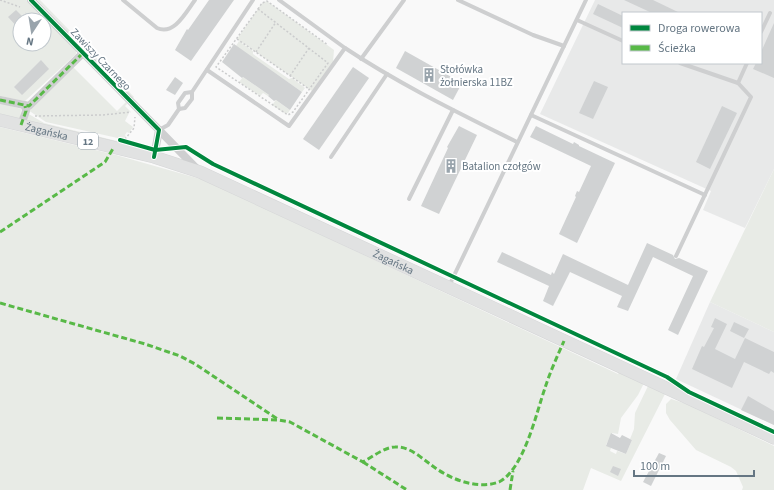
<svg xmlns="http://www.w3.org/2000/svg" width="774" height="490" font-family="'Source Sans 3',sans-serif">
<rect width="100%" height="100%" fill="#f9f9f9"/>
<g fill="#e8e9e9" fill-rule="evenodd">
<path d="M 595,0 L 774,0 L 774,169 L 745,228 L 703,210 L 711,191 L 540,114 ZM 623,13 L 761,13 L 761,63 L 623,63 Z"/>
<path d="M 710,302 L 774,332 L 774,425 L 676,379 Z"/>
</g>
<g fill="#e8ebe6" fill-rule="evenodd">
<path d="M 0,0 L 26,0 L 76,51 L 76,54 L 25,101 L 0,96 ZM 20,20 L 44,20 L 44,44 L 20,44 Z"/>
<path d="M 37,0 L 40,0 L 134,97 L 133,98 Z"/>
<path d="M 267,1 L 334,50 L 333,62 L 312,91 L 237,39 L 262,3 Z"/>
<path d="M 239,41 L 253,51 L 253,54 L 289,79 L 292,78 L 305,88 L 302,92 L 236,46 Z"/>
<path d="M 73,67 L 117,111 L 126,102 L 127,104 L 125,106 L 130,111 L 125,121 L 133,127 L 129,133 L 127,132 L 125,135 L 126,137 L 122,139 L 46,122 L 28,110 Z"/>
<path d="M 243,77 L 269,95 L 268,96 L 263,93 L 260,96 L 239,82 Z"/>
<path d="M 276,100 L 290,110 L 288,113 L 284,113 L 272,105 Z"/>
<path d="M 0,103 L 21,109 L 20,119 L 0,117 Z"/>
<path d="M 27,113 L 44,123 L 121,142 L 117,143 L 27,123 Z"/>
<path d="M 0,127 L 116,155 L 204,180 L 618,374 L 619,372 L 644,383 L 638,395 L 621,418 L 618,434 L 612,433 L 606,445 L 611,448 L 610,451 L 616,454 L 617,451 L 626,454 L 632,440 L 630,439 L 634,429 L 635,413 L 648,386 L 665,394 L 621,481 L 591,468 L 583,490 L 0,490 Z"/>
<path d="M 774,169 L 774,332 L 710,302 Z"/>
<path d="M 671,399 L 687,404 L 774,446 L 774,490 L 742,490 L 743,487 L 736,471 L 731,467 L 696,450 L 670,420 L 666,413 L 666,404 Z"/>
</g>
<g fill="#d0d2d3">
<path d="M 209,0 L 234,0 L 191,61 L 175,50 L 187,29 L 188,30 Z"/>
<path d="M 624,0 L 653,0 L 680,13 L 652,13 Z"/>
<path d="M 598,4 L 623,16 L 623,28 L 593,14 Z"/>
<path d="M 16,10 L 26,20 L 20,20 L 20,30 L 8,17 Z"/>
<path d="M 774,23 L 774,78 L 753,69 L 756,63 L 761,63 L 761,52 Z"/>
<path d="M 234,44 L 302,92 L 290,110 L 276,100 L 274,101 L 268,96 L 269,95 L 243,77 L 242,78 L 222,62 Z"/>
<path d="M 405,51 L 462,83 L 453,100 L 396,68 Z"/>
<path d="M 41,60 L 49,69 L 22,95 L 14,87 Z"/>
<path d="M 353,67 L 369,78 L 319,150 L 303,139 Z"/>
<path d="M 175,77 L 183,83 L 175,95 L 166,90 Z"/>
<path d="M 594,81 L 608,87 L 593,119 L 579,113 Z"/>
<path d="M 722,106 L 737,113 L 710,169 L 696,162 Z"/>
<path d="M 459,126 L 477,135 L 439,214 L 421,206 L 448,148 L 447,147 Z"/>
<path d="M 536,126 L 573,144 L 574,142 L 579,145 L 579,146 L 615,163 L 577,243 L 559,234 L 576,197 L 575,196 L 577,191 L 579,192 L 591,166 L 530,137 Z"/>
<path d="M 647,243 L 673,255 L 675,259 L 679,258 L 708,271 L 678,335 L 668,330 L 693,276 L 653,257 L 628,311 L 617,307 L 622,296 L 570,272 L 553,306 L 543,301 L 549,286 L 497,262 L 502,252 L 551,275 L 552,272 L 554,274 L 563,254 L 628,285 Z"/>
<path d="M 715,318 L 727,324 L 715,349 L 735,359 L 745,338 L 774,352 L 774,373 L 771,371 L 769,374 L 744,362 L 732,388 L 692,369 L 702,346 L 704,347 L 714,328 L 711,327 Z"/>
<path d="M 734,322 L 749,329 L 744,338 L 730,331 Z"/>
<path d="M 748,396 L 774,411 L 774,425 L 741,410 Z"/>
<path d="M 611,433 L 620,438 L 622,435 L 632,440 L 626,454 L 606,446 Z"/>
<path d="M 659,453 L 666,456 L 651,486 L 643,482 Z"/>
<path d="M 613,466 L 621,469 L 618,476 L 610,472 Z"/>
</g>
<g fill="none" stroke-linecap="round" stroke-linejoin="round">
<defs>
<g id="primary">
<path id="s1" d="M 0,120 L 154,157 L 200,172 L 774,438"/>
</g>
</defs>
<use href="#primary" stroke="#d5d6d7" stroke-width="13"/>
<g stroke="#cbcccd" stroke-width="1.5" stroke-dasharray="2 2" stroke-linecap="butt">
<path d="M 0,0 L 20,7"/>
<path d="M 258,9 L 328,63 L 293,112 L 288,115 L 216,67 Z"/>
<path d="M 258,9 L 262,3 L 267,1 L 328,45"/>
<path d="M 23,16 L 26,13"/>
<path d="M 237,39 L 309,89"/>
<path d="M 256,52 L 276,22"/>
<path d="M 290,76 L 309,48"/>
<path d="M 35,116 L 103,115 L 131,112"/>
<path d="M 125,139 L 134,128 L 135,117"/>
</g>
<g stroke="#cecfd0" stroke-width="4">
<path d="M 123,0 L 157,28 C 174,36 186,12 195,0"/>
<path d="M 458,0 L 533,35 L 564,46"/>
<path d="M 577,20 L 623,41"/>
<path d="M 761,32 L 770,13"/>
<path d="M 345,48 C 399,84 459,113 517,142"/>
<path d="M 361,59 L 404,0"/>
<path d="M 207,70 L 289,126 L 345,48 L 279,0"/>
<path d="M 738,83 L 747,63"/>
<path d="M 179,109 L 185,108 L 192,99 L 192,92 L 253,0"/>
<path d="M 531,115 L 705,195"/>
<path d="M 159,130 L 168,125 L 179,109 L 178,103 L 185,93 L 192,92"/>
<path d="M 331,157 L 387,74"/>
<path d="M 409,199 L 453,110"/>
<path d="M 676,256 L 751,97 L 738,83 L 680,63"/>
<path d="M 449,286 L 586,0"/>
</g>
<g stroke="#cecfd0" stroke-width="8">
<path d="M 31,0 L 159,130 L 154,157"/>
<path d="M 0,100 L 29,106 L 83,53"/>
<path d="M 21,125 L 26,111 L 25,106"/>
<path d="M 159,130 L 199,171"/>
</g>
<use href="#primary" stroke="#e1e2e2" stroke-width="12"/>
<g stroke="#58b947" stroke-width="3" stroke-dasharray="6 3" stroke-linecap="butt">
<path d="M 0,100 L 29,106 L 83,53"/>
<path d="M 21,125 L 26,111 L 25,106"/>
<path d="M 0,232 L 105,162 L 114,147"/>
<path d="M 0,303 L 145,344 L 180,356 L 195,364 L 279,420"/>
<path d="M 217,418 L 279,420 L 290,422 L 363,462 C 372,457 385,447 395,447 C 409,446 420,457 430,464 C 449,479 476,490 499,482 C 524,469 536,414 545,388 C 550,372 557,357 564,341"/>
<path d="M 363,462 L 407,490"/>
<path d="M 510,490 L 513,471"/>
</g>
<defs>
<g id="cycleway">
<path d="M 31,0 L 159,130 L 154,157"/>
<path d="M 120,140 L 155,150 L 186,147 L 213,164 L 667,377 L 689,392 L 774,432"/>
</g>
</defs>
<use href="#cycleway" stroke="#fff" stroke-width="6"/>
<use href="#cycleway" stroke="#00873e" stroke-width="4"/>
</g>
<defs>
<symbol id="building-bare" viewBox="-9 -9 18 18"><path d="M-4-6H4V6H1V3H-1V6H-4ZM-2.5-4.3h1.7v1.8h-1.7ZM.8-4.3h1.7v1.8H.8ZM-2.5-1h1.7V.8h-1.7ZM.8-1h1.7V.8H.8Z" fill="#99a4ac" stroke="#fff" stroke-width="2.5" paint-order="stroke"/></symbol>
</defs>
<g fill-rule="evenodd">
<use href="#building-bare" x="419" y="65" width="20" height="20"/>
<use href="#building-bare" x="441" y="156" width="20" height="20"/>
</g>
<g text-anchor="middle" stroke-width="4" stroke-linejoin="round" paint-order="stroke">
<rect fill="#fff" stroke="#939fa8" stroke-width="1" x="78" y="133" width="20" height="16" rx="3"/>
<g font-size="10" font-weight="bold" fill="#657683">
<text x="88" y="145">12</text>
</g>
<g font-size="11" fill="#657683" stroke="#fff">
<text transform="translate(101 59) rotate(46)" y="4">Zawiszy Czarnego</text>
<text dy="4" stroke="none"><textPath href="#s1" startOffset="48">Żagańska</textPath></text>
<text dy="4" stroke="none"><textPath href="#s1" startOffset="420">Żagańska</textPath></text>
</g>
<g font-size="11" fill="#657683" stroke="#fff" text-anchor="start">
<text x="440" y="73">Stołówka<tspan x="440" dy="13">żołnierska 11BZ</tspan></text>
<text x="462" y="170">Batalion czołgów</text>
</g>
</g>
<rect x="622" y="12" width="140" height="52" fill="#ffffff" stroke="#c1c8cd"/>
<rect x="630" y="25" width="20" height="6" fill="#00873e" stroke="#c1c8cd"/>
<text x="658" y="32" font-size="12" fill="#657683">Droga rowerowa</text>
<rect x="630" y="45" width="20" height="6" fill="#58b947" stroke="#c1c8cd"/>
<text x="658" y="52" font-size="12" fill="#657683">Ścieżka</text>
<g transform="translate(32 32) rotate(192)"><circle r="19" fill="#ffffff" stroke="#c1c8cd"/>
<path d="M0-3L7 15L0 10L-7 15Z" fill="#99a4ac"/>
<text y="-6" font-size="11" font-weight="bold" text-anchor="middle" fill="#657683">N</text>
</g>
<path d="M634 470v6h120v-6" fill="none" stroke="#657683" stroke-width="2"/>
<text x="640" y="470" font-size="12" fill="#657683" stroke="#ffffff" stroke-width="3" paint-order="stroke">100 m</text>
</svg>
